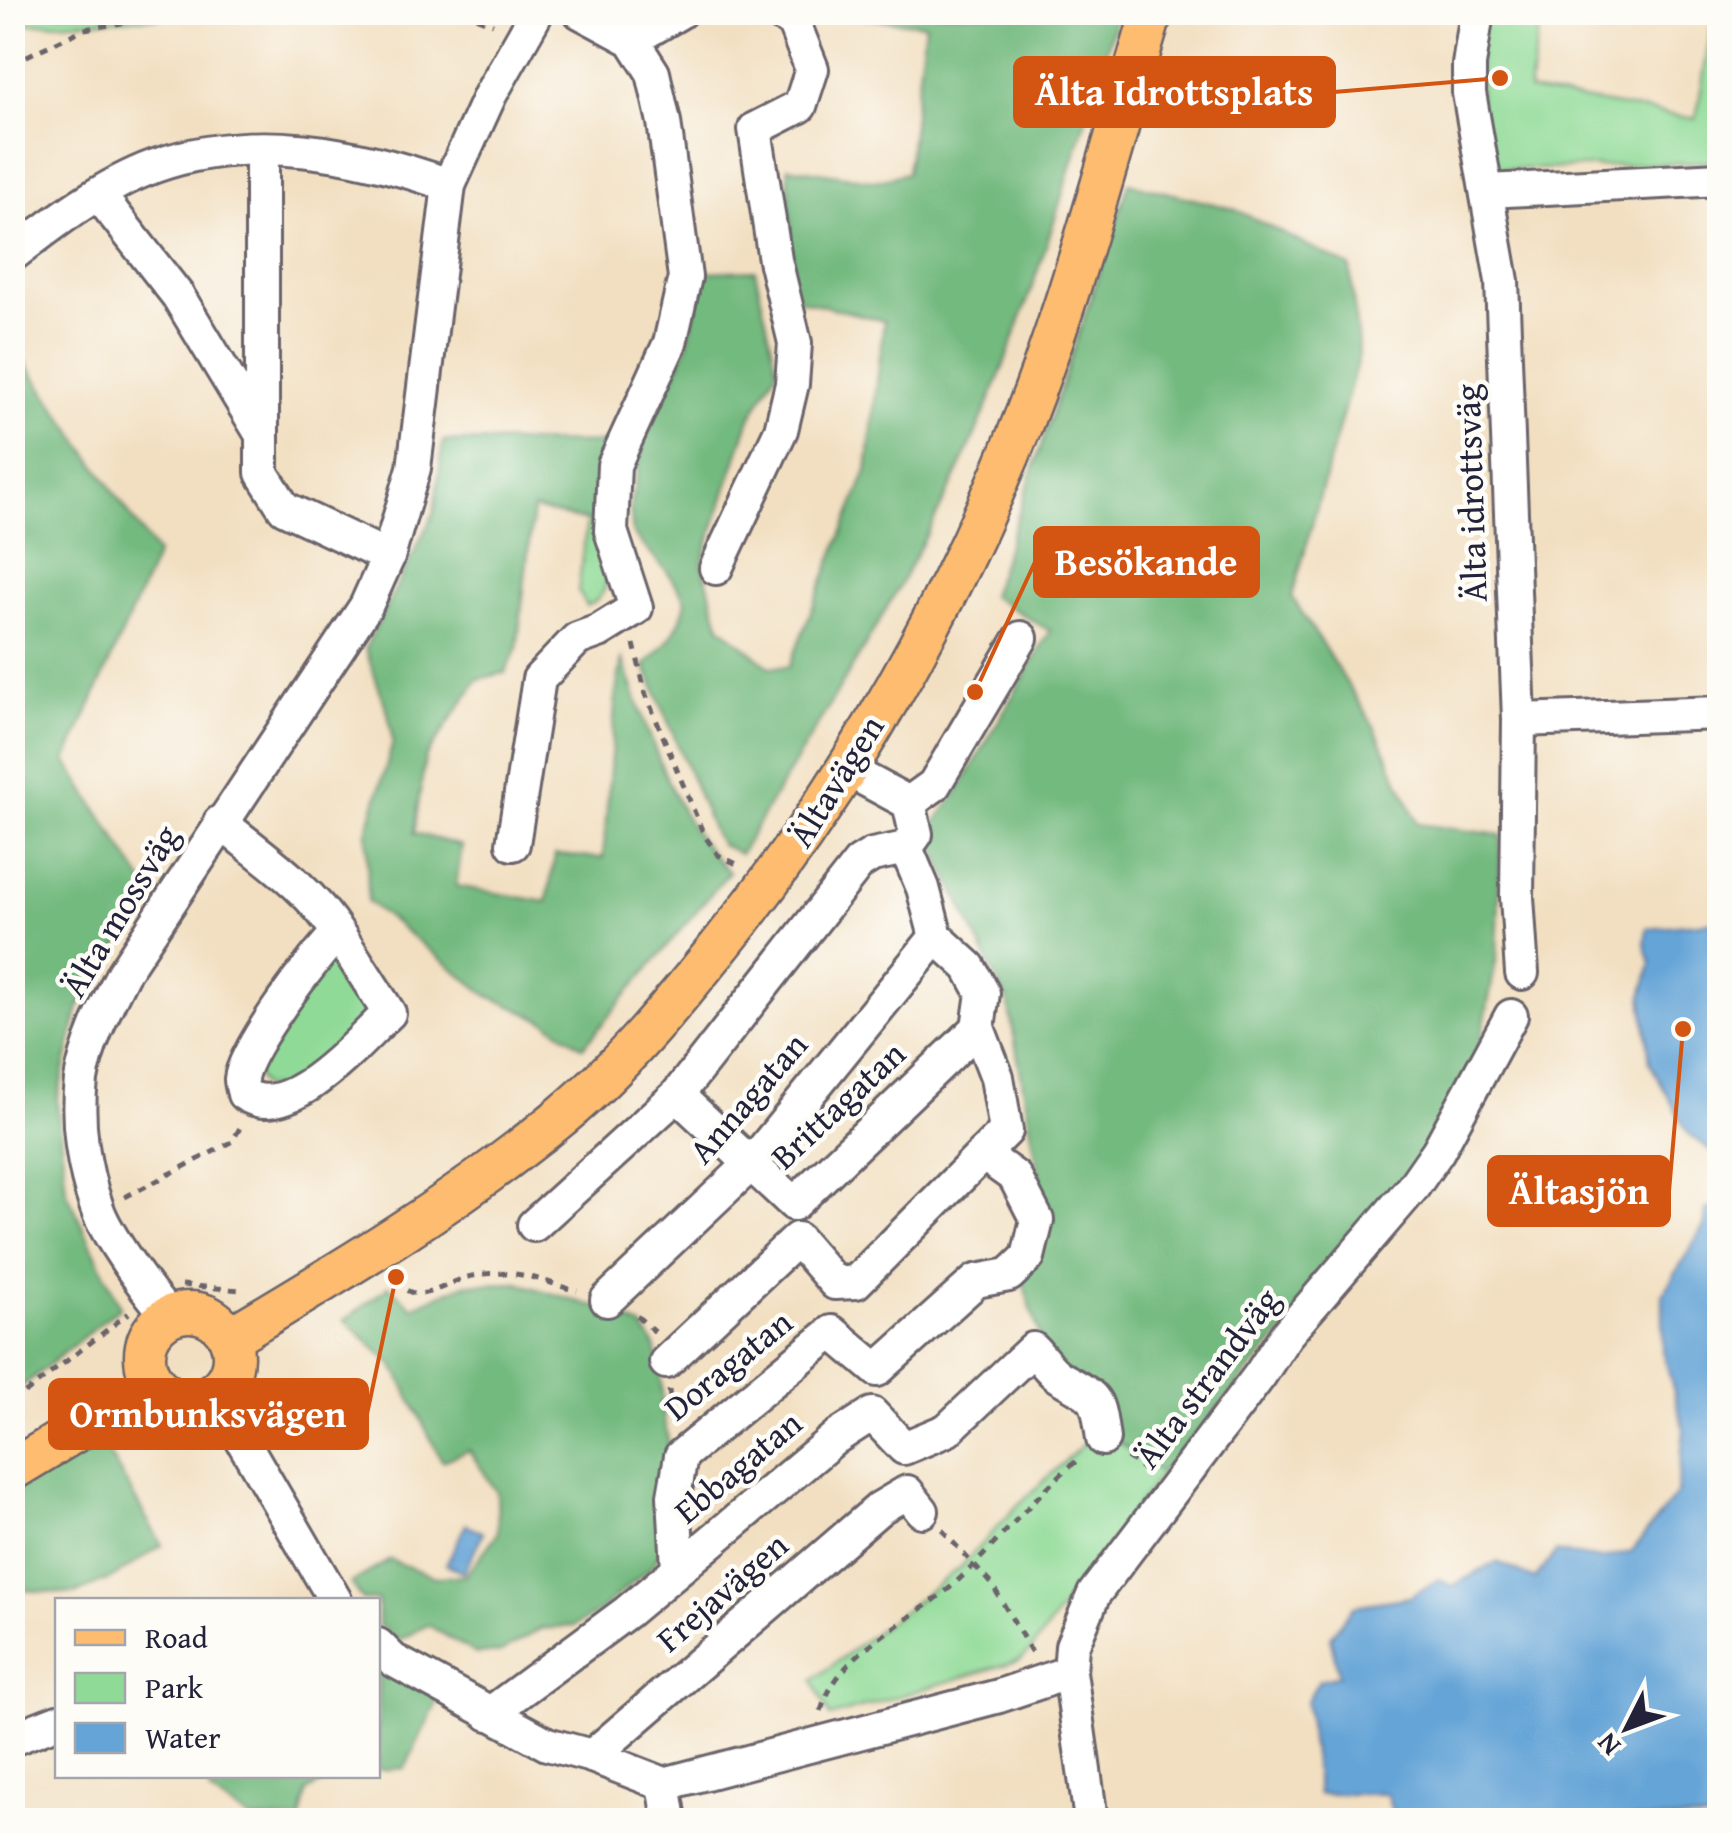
<svg xmlns="http://www.w3.org/2000/svg" width="1732" height="1833" font-family="'Gentium Book Plus',serif">
<rect width="100%" height="100%" fill="#fdfcf7"/>
<filter id="ink" filterUnits="userSpaceOnUse"><feTurbulence type="fractalNoise" baseFrequency=".01" numOctaves="2"/><feDisplacementMap in="SourceGraphic" scale="20" xChannelSelector="R" yChannelSelector="G"/><feConvolveMatrix kernelMatrix="1 2 1 2 8 2 1 2 1" color-interpolation-filters="sRGB"/></filter>
<filter id="wash" filterUnits="userSpaceOnUse"><feTurbulence type="fractalNoise" baseFrequency=".0048" numOctaves="4" result="noise"/><feDisplacementMap in="SourceGraphic" scale="40" xChannelSelector="R" yChannelSelector="G"/><feGaussianBlur stdDeviation="2.25" result="paint"/><feColorMatrix in="noise" values="0 0 0 0 0 0 0 0 0 0 0 0 0 0 0 0 0 1.4 0 .05"/><feComposite in="paint" operator="in"/></filter>
<g filter="url(#wash)">
<rect width="100%" height="100%" fill="#f2dfc1"/>
<g fill="#8fda96" stroke="#587e68" stroke-width="2.5">
<path d="M 13,13 L 248,13 L 13,25 Z"/>
<path d="M 1477,13 L 1541,13 L 1529,91 L 1696,119 L 1714,13 L 1719,13 L 1719,161 L 1541,169 L 1482,168 Z"/>
<path d="M 599,519 C 604,549 621,591 587,606 L 578,591 L 587,521 Z"/>
<path d="M 333,950 L 375,1013 L 288,1090 L 263,1087 L 254,1072 Z"/>
<path d="M 1101,1428 L 1161,1473 L 1030,1652 L 1020,1660 L 830,1717 L 813,1680 L 960,1567 L 1021,1502 Z"/>
</g>
<g fill="#73ba7f" stroke="#4a6e5d" stroke-width="2.5">
<path d="M 815,13 L 1118,13 C 1078,143 1041,275 989,402 C 924,561 827,706 740,854 L 721,844 L 714,834 L 645,665 C 665,646 682,628 686,600 L 670,575 L 633,534 L 630,506 L 645,439 L 687,347 L 703,272 L 755,270 L 777,369 L 749,421 L 702,563 L 720,626 L 770,667 L 789,667 L 867,471 L 884,321 L 793,298 L 788,167 L 875,181 L 907,173 L 925,24 Z"/>
<path d="M 1129,183 L 1234,209 L 1350,267 L 1359,355 L 1292,597 L 1374,726 L 1418,824 L 1501,835 L 1497,956 L 1479,1051 L 1403,1194 L 1161,1473 L 1101,1428 L 1042,1344 L 1021,1276 L 1046,1213 L 1008,1003 L 927,834 L 960,788 L 1050,631 L 991,596 Z"/>
<path d="M 12,344 L 157,554 L 66,761 L 152,895 L 79,1007 L 57,1101 L 66,1190 L 120,1307 L 13,1394 Z"/>
<path d="M 443,441 L 608,443 L 599,519 L 587,521 L 533,509 L 517,649 L 505,673 L 478,679 L 425,758 L 414,833 L 462,846 L 456,886 L 547,902 L 555,855 L 603,858 L 616,693 L 622,659 C 649,729 672,822 729,872 L 583,1047 L 545,1021 L 488,996 L 368,902 L 367,832 L 393,742 L 388,713 L 365,648 L 434,513 Z"/>
<path d="M 518,1283 L 599,1308 L 641,1326 L 654,1344 L 660,1366 L 664,1420 L 671,1453 L 667,1536 L 654,1564 L 596,1614 L 574,1626 L 540,1629 L 501,1652 L 476,1654 L 428,1625 L 399,1640 L 378,1624 L 378,1600 L 362,1600 L 351,1583 L 390,1560 L 435,1577 L 465,1576 L 498,1533 L 497,1492 L 469,1450 L 442,1461 L 394,1366 L 345,1320 L 389,1286 L 412,1307 L 465,1284 Z"/>
<path d="M 97,1433 L 162,1545 L 114,1577 L 74,1594 L 13,1589 L 13,1485 Z"/>
<path d="M 378,1665 L 439,1698 L 405,1768 L 378,1770 Z"/>
<path d="M 212,1776 L 334,1776 L 307,1792 L 301,1820 L 252,1820 L 210,1793 Z"/>
</g>
<g fill="#65a4d7" stroke="#446389" stroke-width="2.5">
<path d="M 1719,921 L 1720,921 L 1719,1157 L 1688,1133 L 1650,1063 L 1642,996 L 1651,964 L 1645,944 L 1647,928 Z"/>
<path d="M 1719,1204 L 1719,1820 L 1387,1820 L 1394,1820 L 1387,1794 L 1318,1794 L 1306,1702 L 1319,1680 L 1339,1675 L 1330,1637 L 1354,1606 L 1410,1597 L 1439,1579 L 1452,1586 L 1497,1562 L 1535,1579 L 1556,1552 L 1602,1559 L 1632,1551 L 1677,1493 L 1684,1430 L 1663,1351 L 1663,1294 L 1705,1224 L 1706,1210 Z"/>
<path d="M 466,1524 L 483,1533 L 463,1573 L 446,1564 Z"/>
</g>
</g>
<g filter="url(#ink)">
<g fill="none" stroke-linecap="round" stroke-linejoin="round">
<defs>
<g id="minor">
<path d="M 1477,12 L 1469,65 L 1469,93 L 1502,281 L 1519,720 L 1517,897 L 1522,973"/>
<path d="M 632,40 L 680,12"/>
<path d="M 262,149 L 262,473 L 284,508 L 388,557"/>
<path d="M 1488,191 L 1720,179"/>
<path d="M 99,195 L 178,296 L 262,435"/>
<path d="M 12,255 C 56,221 103,185 155,166 C 252,132 355,152 449,185"/>
<path d="M 716,568 L 781,430 L 792,384 L 795,343 L 775,260 L 755,129 L 800,106 L 812,69 L 793,21 L 776,12"/>
<path d="M 1519,720 L 1720,713"/>
<path d="M 909,803 L 934,785 L 1021,638"/>
<path d="M 220,822 C 260,855 310,888 338,933 L 389,1013 C 359,1041 288,1125 244,1094 C 243,1089 241,1084 241,1079 C 244,1049 315,955 338,933"/>
<path d="M 513,844 L 539,679 L 577,639 L 599,631 L 636,608 L 611,531 L 614,465 L 670,343 L 685,277 L 664,122 L 653,73 L 632,40 L 580,12"/>
<path d="M 677,1095 L 794,1204 L 978,1028"/>
<path d="M 534,1225 L 677,1095 L 859,863 L 872,855 L 906,848 L 916,834 L 909,803 L 846,769"/>
<path d="M 607,1300 L 752,1163 L 936,937"/>
<path d="M 169,1316 C 149,1294 106,1235 97,1208 C 83,1169 76,1121 81,1080 C 87,1042 106,1007 123,973 L 366,606 L 388,557 L 414,468 L 449,185 L 490,95 L 537,12"/>
<path d="M 666,1362 L 797,1239 L 835,1283 L 856,1282 L 983,1154"/>
<path d="M 215,1393 L 335,1600"/>
<path d="M 678,1568 L 674,1496 L 681,1456 L 832,1332 L 877,1370 L 976,1281 L 1009,1275 L 1028,1257 L 1037,1220 L 1015,1177 L 983,1154 L 1006,1131 L 997,1077 L 978,1028 L 983,993 L 969,967 L 936,937 L 923,888 L 906,848"/>
<path d="M 378,1645 L 393,1660 L 547,1744 L 592,1756 L 664,1784 L 999,1696 L 1070,1672"/>
<path d="M 489,1714 L 627,1612 L 835,1438 L 872,1414 L 904,1448 L 947,1430 L 1033,1349 C 1042,1358 1050,1372 1061,1378 C 1098,1399 1097,1395 1103,1439"/>
<path d="M 12,1739 L 58,1721"/>
<path d="M 592,1756 L 880,1508 L 907,1492 L 922,1511"/>
<path d="M 664,1784 L 670,1820"/>
<path d="M 1091,1820 L 1070,1672 L 1072,1646 L 1094,1594 L 1260,1375 L 1286,1335 L 1413,1187 L 1438,1151 L 1511,1016"/>
</g>
<g id="major">
<circle cx="189" cy="1356" r="44"/>
<path d="M 229,1338 C 345,1269 461,1200 564,1114 C 624,1064 674,1002 723,942 C 836,801 930,641 1001,475 C 1065,327 1105,167 1152,12"/>
<path d="M 12,1470 L 154,1384"/>
</g>
</defs>
<use href="#minor" stroke="#6b646a" stroke-width="38"/>
<use href="#major" stroke="#6b646a" stroke-width="45"/>
<g stroke="#6b646a" stroke-width="5" stroke-dasharray="8 8" stroke-linecap="butt">
<path d="M 462,12 L 493,24"/>
<path d="M 12,63 L 84,29 L 154,18 L 162,12"/>
<path d="M 634,644 L 646,695 L 704,835 L 718,855 L 741,866"/>
<path d="M 125,1197 L 232,1142 L 241,1126"/>
<path d="M 395,1280 C 415,1305 434,1290 459,1280 C 473,1274 499,1272 514,1274 C 535,1276 557,1286 577,1291"/>
<path d="M 182,1285 L 240,1290"/>
<path d="M 637,1316 L 655,1332"/>
<path d="M 669,1390 L 673,1424"/>
<path d="M 12,1403 L 129,1313"/>
<path d="M 1127,1457 L 1150,1474"/>
<path d="M 942,1530 L 993,1586 L 1032,1653"/>
<path d="M 821,1711 C 839,1649 909,1624 953,1585 C 997,1545 1032,1497 1079,1459"/>
</g>
<use href="#minor" stroke="#fff" stroke-width="32"/>
<use href="#major" stroke="#fdbc70" stroke-width="40"/>
</g>
</g>
<g text-anchor="middle" stroke-width="9" stroke-linejoin="round" paint-order="stroke">
<g font-size="35" fill="#22223b" stroke="#fdfcf7">
<text transform="translate(1471 493) rotate(-92)" y="12">Älta idrottsväg</text>
<text transform="translate(836 781) rotate(-58)" y="12">Ältavägen</text>
<text transform="translate(120 911) rotate(-59)" y="12">Älta mossväg</text>
<text transform="translate(748 1098) rotate(-49)" y="12">Annagatan</text>
<text transform="translate(838 1105) rotate(-43)" y="12">Brittagatan</text>
<text transform="translate(728 1365) rotate(-39)" y="12">Doragatan</text>
<text transform="translate(1207 1378) rotate(-53)" y="12">Älta strandväg</text>
<text transform="translate(738 1467) rotate(-40)" y="12">Ebbagatan</text>
<text transform="translate(722 1592) rotate(-41)" y="12">Frejavägen</text>
</g>
</g>
<path fill="none" stroke="#d45411" stroke-width="4" d="M1500 78L1334 92M975 692L1035 562M1683 1029L1669 1191M396 1277L367 1414"/>
<g fill="#d45411" stroke="#fdfcf7" stroke-width="4">
<circle cx="1500" cy="78" r="10"/>
<circle cx="975" cy="692" r="10"/>
<circle cx="1683" cy="1029" r="10"/>
<circle cx="396" cy="1277" r="10"/>
</g>
<g fill="#d45411" stroke="#d45411" stroke-width="4">
<rect x="1015" y="58" width="319" height="68" rx="10"/>
<rect x="1035" y="528" width="223" height="68" rx="10"/>
<rect x="1489" y="1157" width="180" height="68" rx="10"/>
<rect x="50" y="1380" width="317" height="68" rx="10"/>
</g>
<g font-size="38" text-anchor="middle" font-weight="bold" fill="#fff">
<text x="1174" y="105">Älta Idrottsplats</text>
<text x="1146" y="575">Besökande</text>
<text x="1579" y="1204">Ältasjön</text>
<text x="208" y="1427">Ormbunksvägen</text>
</g>
<rect width="1732" height="1833" fill="none" stroke="#fdfcf7" stroke-width="50"/>
<rect x="55" y="1598" width="325" height="180" fill="#fdfcf7" stroke="#a5a5ac" stroke-width="2.5"/>
<rect x="75" y="1630" width="50" height="15" fill="#fdbc70" stroke="#a5a5ac" stroke-width="2.5"/>
<text x="145" y="1648" font-size="30" fill="#22223b">Road</text>
<rect x="75" y="1673" width="50" height="30" fill="#8fda96" stroke="#a5a5ac" stroke-width="2.5"/>
<text x="145" y="1698" font-size="30" fill="#22223b">Park</text>
<rect x="75" y="1723" width="50" height="30" fill="#65a4d7" stroke="#a5a5ac" stroke-width="2.5"/>
<text x="145" y="1748" font-size="30" fill="#22223b">Water</text>
<g transform="translate(1627 1728) rotate(228)" stroke="#fdfcf7" stroke-width="8" paint-order="stroke">
<path d="M0-8L18 38L0 25L-18 38Z" fill="#22223b"/>
<text y="-15" font-size="28" font-weight="bold" text-anchor="middle" fill="#22223b">N</text>
</g>
</svg>
